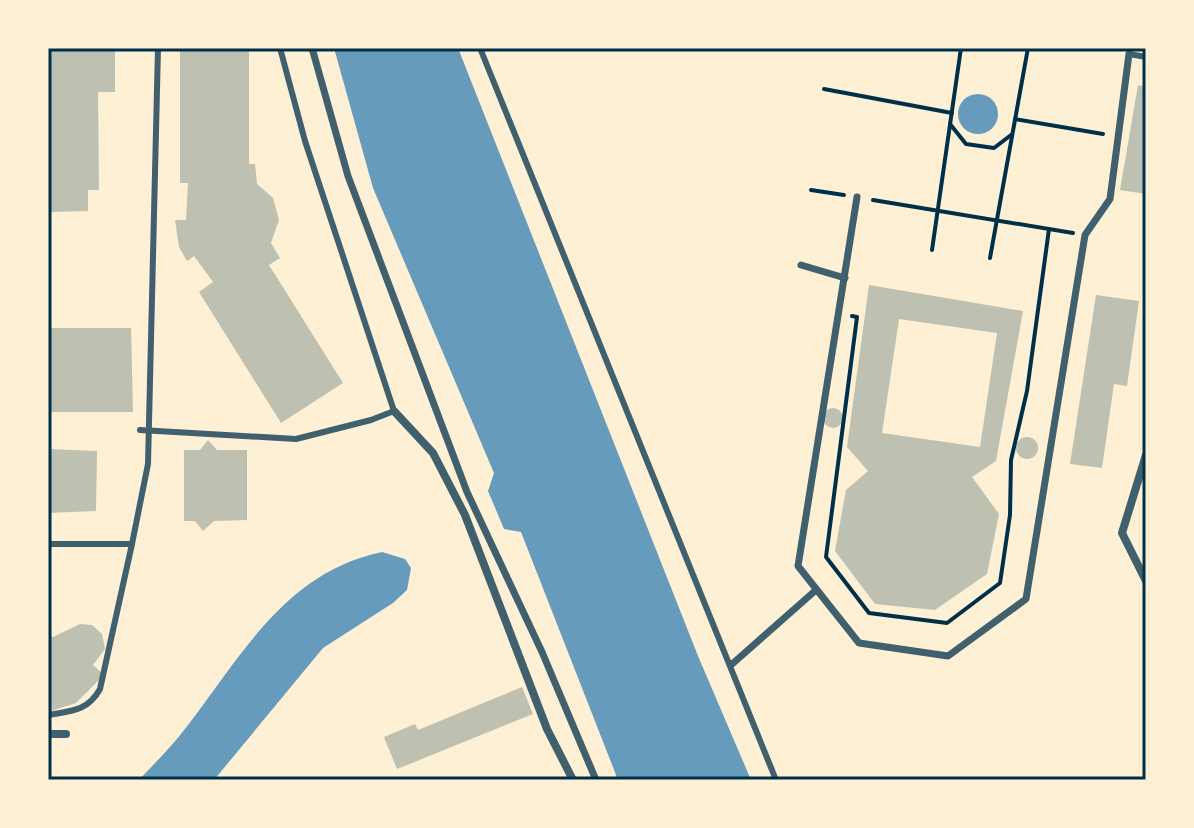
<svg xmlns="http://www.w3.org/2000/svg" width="1194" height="828" font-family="'Fira Sans Condensed',sans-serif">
<rect width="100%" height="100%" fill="#fdf0d5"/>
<g fill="#669bbc">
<path d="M 334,48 L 458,48 L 698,656 L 751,780 L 618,780 L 521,532 L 504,529 L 488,491 L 494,473 L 373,188 Z"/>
<circle cx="978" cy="114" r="20"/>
<path d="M 382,552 L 405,559 L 411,568 L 407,590 L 393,603 L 323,648 L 214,780 L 139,780 C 153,765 168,750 181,734 C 239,661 282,573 382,552 Z"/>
</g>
<g fill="#bec0b2" fill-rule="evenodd">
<path d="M 48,48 L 115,48 L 115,92 L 98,92 L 99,190 L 88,190 L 88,211 L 48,212 Z"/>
<path d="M 180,48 L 249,48 L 249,164 L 255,164 L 257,184 L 273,198 L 279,220 L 271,243 L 280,258 L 269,265 L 343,383 L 281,423 L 199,292 L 213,282 L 194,256 L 187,261 L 179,247 L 175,220 L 186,220 L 188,183 L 180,183 Z"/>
<path d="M 1138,85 L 1146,87 L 1146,194 L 1120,190 Z"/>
<path d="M 869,285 L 1023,311 L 996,461 L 972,477 L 999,514 L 987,574 L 935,610 L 875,604 L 835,551 L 846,490 L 868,471 L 847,447 ZM 899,319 L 997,333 L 980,447 L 882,433 Z"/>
<path d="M 1096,295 L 1139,301 L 1127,386 L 1114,384 L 1102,468 L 1070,464 Z"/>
<path d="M 48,328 L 131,328 L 133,412 L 48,412 Z"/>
<circle cx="833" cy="418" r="10"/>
<circle cx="1027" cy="448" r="11"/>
<path d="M 208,440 L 217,450 L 247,450 L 247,520 L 214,521 L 203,531 L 195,521 L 184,521 L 184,450 L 200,450 Z"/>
<path d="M 48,449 L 97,451 L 96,511 L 48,513 Z"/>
<path d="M 80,624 L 92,625 L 102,634 L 105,649 L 93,665 L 104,675 L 76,703 L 48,712 L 48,634 L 53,637 Z"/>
<path d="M 522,687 L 533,714 L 397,769 L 384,737 L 415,724 L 418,730 Z"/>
</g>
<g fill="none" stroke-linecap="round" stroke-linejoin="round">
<g stroke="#003049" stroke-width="4">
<path d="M 824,89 L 952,113"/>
<path d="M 1015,119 L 1103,134"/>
<path d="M 950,124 L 966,144 L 994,148 L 1011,135"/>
<path d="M 811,190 L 844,195"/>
<path d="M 873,200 L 1073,233"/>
<path d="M 932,250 L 961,48"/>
<path d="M 990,258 L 1028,48"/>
<path d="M 852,316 L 857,317 L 826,557 L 869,613 L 947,623 L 1000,583 L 1010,515 L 1011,460 L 1027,391 L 1049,229"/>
</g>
<g stroke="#3f606c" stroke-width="6">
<path d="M 480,48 L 776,780"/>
<path d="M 1129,54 L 1146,57"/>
<path d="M 140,430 L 296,439 L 371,420 L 394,411 L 305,141 L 280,48"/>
<path d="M 48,544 L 132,544 L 148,464 L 158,48"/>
<path d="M 48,715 C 71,711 88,711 100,689 L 132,544"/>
</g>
<g stroke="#3f606c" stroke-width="7">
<path d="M 312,48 L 348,176 L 467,492 L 542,652 L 596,780"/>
<path d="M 857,197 L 798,566 L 859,643 L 948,656 L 1026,599 L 1085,235 L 1110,199 L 1129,54"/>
<path d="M 801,265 L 845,278"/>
<path d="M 731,665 L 816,590"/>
</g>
<g stroke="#3f606c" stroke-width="8">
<path d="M 394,411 L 433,453 L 465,515 L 547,729 L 573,780"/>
<path d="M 1146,455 L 1122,533 L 1146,581"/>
<path d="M 48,734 L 66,734"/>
</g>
</g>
<rect width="1194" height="828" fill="none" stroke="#fdf0d5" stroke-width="100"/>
<rect x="50" y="50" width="1094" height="728" fill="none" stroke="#003049" stroke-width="3"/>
</svg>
